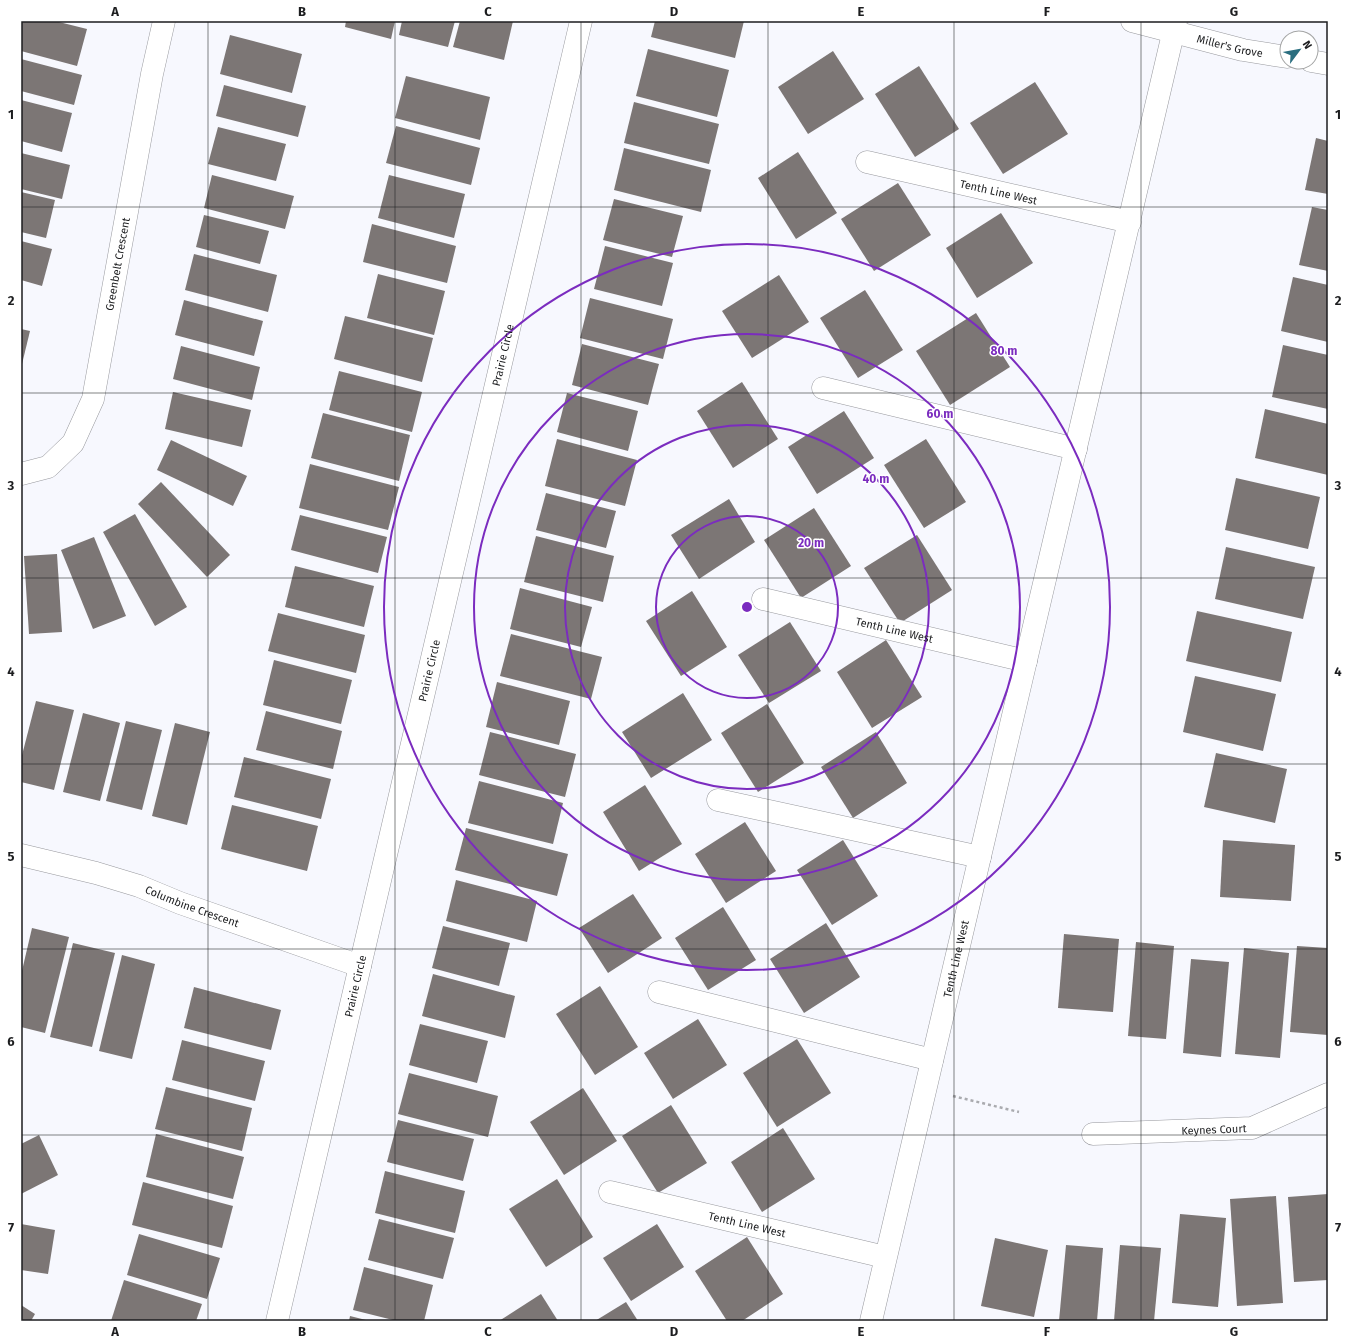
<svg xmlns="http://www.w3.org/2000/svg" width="1349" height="1342" font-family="'Fira Sans',sans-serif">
<rect width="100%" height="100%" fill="#f7f8fe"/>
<g fill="#7c7675">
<path d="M 21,21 L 55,21 L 87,29 L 77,66 L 21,51 Z"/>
<path d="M 346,21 L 395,21 L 391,39 L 345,27 Z"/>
<path d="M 402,21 L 455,21 L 448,47 L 399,35 Z"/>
<path d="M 460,21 L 513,21 L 504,60 L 453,47 Z"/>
<path d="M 655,21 L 744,21 L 735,58 L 651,37 Z"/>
<path d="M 230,35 L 302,54 L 292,93 L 220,74 Z"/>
<path d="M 648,49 L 729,70 L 717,117 L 636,96 Z"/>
<path d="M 833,51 L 864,99 L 808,134 L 778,87 Z"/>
<path d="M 21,59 L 82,75 L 74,105 L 21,91 Z"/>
<path d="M 919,66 L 959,129 L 915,157 L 875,94 Z"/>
<path d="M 406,76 L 490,97 L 480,140 L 395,118 Z"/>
<path d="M 1035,82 L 1068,134 L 1003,174 L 970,123 Z"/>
<path d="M 224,85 L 306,106 L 298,137 L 216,116 Z"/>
<path d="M 21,100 L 72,113 L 62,152 L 21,141 Z"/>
<path d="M 634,102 L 719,124 L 709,164 L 624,143 Z"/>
<path d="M 396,126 L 480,148 L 471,185 L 386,163 Z"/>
<path d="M 218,127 L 286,144 L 276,181 L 208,164 Z"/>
<path d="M 1316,138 L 1328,141 L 1328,194 L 1305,190 Z"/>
<path d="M 624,148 L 711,170 L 701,212 L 614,190 Z"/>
<path d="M 798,152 L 837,213 L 796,239 L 758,178 Z"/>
<path d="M 21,153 L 70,165 L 62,199 L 21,189 Z"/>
<path d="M 212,175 L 294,196 L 285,229 L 204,208 Z"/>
<path d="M 389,175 L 465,194 L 454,238 L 378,218 Z"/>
<path d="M 898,183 L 931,235 L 874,271 L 841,219 Z"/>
<path d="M 21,192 L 55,200 L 46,238 L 21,232 Z"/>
<path d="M 614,199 L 683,216 L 672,257 L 603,240 Z"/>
<path d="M 1312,207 L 1328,210 L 1328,271 L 1299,265 Z"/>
<path d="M 1001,213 L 1033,263 L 977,298 L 946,248 Z"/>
<path d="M 204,215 L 269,231 L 260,264 L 196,247 Z"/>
<path d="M 372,224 L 456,246 L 447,283 L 363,262 Z"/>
<path d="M 21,241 L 52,249 L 42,286 L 21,280 Z"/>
<path d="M 605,246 L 673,263 L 662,306 L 594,289 Z"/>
<path d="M 194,254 L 277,275 L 268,312 L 185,290 Z"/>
<path d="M 378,274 L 445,291 L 434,335 L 367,318 Z"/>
<path d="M 779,275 L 809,322 L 752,358 L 722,311 Z"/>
<path d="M 1293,277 L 1328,285 L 1328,342 L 1281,331 Z"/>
<path d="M 865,290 L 903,350 L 858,378 L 820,318 Z"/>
<path d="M 590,298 L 673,319 L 663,359 L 580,338 Z"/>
<path d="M 184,300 L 263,321 L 254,356 L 175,335 Z"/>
<path d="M 976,313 L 1010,367 L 950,405 L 916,351 Z"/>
<path d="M 345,316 L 433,338 L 422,382 L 334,359 Z"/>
<path d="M 21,329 L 30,331 L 22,364 L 21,363 Z"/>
<path d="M 582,344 L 659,364 L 648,405 L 572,385 Z"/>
<path d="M 1283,345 L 1328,355 L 1328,409 L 1272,397 Z"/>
<path d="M 181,346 L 260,367 L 252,400 L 173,379 Z"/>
<path d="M 339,371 L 422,392 L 412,432 L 329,410 Z"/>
<path d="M 742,382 L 778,439 L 733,468 L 697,411 Z"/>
<path d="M 173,392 L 251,410 L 242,447 L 165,429 Z"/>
<path d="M 567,393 L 638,411 L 628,451 L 557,432 Z"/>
<path d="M 1265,409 L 1328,424 L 1328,475 L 1255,458 Z"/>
<path d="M 844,411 L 874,458 L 817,494 L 788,447 Z"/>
<path d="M 323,413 L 410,435 L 399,481 L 311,458 Z"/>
<path d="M 557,439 L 637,460 L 625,506 L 545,486 Z"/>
<path d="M 926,439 L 966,502 L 924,528 L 884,465 Z"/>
<path d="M 171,440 L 247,476 L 233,506 L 157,470 Z"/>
<path d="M 310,464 L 399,487 L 388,530 L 299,508 Z"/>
<path d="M 1236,478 L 1320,497 L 1308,549 L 1225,530 Z"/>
<path d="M 161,482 L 230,555 L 207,577 L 138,504 Z"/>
<path d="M 546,493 L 616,511 L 606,548 L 536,530 Z"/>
<path d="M 729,499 L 755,542 L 699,579 L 671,535 Z"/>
<path d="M 814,508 L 851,566 L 801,598 L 764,540 Z"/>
<path d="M 135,514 L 187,607 L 155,626 L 103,532 Z"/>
<path d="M 300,515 L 387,537 L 378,573 L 291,550 Z"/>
<path d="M 917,535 L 952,590 L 900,623 L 864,568 Z"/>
<path d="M 536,536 L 614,556 L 603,602 L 524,582 Z"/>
<path d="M 94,537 L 126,616 L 93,629 L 61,550 Z"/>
<path d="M 1226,547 L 1315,567 L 1303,619 L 1215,599 Z"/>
<path d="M 57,554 L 62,632 L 29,634 L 24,556 Z"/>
<path d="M 295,566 L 374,586 L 364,627 L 285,607 Z"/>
<path d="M 520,588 L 592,607 L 581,647 L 510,629 Z"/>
<path d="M 692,591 L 727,647 L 681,676 L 646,621 Z"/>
<path d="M 1197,611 L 1292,632 L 1281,682 L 1186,661 Z"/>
<path d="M 278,613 L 365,635 L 356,673 L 268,651 Z"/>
<path d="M 790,622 L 821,671 L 769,703 L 738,655 Z"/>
<path d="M 511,634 L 602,657 L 591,699 L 500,676 Z"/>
<path d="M 886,640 L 922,697 L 872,728 L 837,672 Z"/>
<path d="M 274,660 L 352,680 L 341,724 L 263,705 Z"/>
<path d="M 1195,676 L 1276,694 L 1263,751 L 1183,732 Z"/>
<path d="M 497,682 L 570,701 L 559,745 L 486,727 Z"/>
<path d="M 683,693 L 712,740 L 651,778 L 622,732 Z"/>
<path d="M 36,701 L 74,710 L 54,790 L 21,782 L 21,759 Z"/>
<path d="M 767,704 L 804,763 L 758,792 L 721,733 Z"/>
<path d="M 266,711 L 342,731 L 333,769 L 256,750 Z"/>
<path d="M 83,713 L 120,723 L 100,801 L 63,792 Z"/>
<path d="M 126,721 L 162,730 L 142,810 L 106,801 Z"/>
<path d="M 175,723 L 210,732 L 187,825 L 152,816 Z"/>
<path d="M 490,732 L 576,754 L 565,797 L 479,775 Z"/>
<path d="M 876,732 L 907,783 L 853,818 L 821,767 Z"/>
<path d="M 1216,753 L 1287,769 L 1275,823 L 1204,807 Z"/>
<path d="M 244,757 L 331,779 L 321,819 L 234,797 Z"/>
<path d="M 479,781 L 563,803 L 553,844 L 468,823 Z"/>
<path d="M 645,785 L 682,844 L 639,871 L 603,812 Z"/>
<path d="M 232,805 L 318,826 L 307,871 L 221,849 Z"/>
<path d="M 745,822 L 776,871 L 726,903 L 695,854 Z"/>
<path d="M 466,828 L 568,854 L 557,896 L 455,870 Z"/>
<path d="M 843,840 L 878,896 L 832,925 L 797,870 Z"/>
<path d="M 1223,840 L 1295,845 L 1291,901 L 1220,897 Z"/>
<path d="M 456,880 L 537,901 L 527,942 L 446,921 Z"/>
<path d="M 633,894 L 662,938 L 608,973 L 579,928 Z"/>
<path d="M 723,907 L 756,960 L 708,990 L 675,938 Z"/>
<path d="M 826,923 L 860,977 L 804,1013 L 770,959 Z"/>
<path d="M 443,926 L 510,943 L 499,986 L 432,968 Z"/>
<path d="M 32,928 L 69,937 L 45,1033 L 21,1027 L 21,975 Z"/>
<path d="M 1064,934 L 1119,939 L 1113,1012 L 1058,1008 Z"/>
<path d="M 1136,942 L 1174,946 L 1166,1039 L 1128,1036 Z"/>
<path d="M 73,943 L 115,953 L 92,1047 L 50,1037 Z"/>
<path d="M 1297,946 L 1328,948 L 1328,1035 L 1290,1032 Z"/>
<path d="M 1244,948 L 1289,953 L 1280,1058 L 1235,1054 Z"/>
<path d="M 122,955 L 155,964 L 132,1059 L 99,1051 Z"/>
<path d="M 1191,959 L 1229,962 L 1221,1057 L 1183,1053 Z"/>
<path d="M 433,974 L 515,996 L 505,1038 L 422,1016 Z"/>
<path d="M 600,986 L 638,1047 L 595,1075 L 556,1014 Z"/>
<path d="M 194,987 L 281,1010 L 271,1050 L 184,1028 Z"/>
<path d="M 698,1019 L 727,1065 L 673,1099 L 644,1053 Z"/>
<path d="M 420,1024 L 488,1041 L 477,1083 L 409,1065 Z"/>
<path d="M 797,1039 L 831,1093 L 777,1127 L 743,1073 Z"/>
<path d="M 182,1040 L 265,1061 L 255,1101 L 172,1080 Z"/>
<path d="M 409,1073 L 498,1096 L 488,1137 L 398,1114 Z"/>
<path d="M 166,1087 L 252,1108 L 242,1151 L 155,1129 Z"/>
<path d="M 583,1088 L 617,1141 L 564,1175 L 530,1122 Z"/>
<path d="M 671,1105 L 707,1163 L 658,1193 L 622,1136 Z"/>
<path d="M 398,1120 L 474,1139 L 463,1181 L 387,1162 Z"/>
<path d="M 783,1128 L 815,1179 L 762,1212 L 731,1162 Z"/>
<path d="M 156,1134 L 244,1157 L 233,1199 L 146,1177 Z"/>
<path d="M 39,1135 L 58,1175 L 21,1194 L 21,1144 Z"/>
<path d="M 385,1171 L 465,1191 L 455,1233 L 375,1213 Z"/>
<path d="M 557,1179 L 593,1237 L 546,1267 L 509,1209 Z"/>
<path d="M 143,1182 L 233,1206 L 222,1248 L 132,1225 Z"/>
<path d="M 1328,1194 L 1328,1280 L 1294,1282 L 1288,1197 Z"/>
<path d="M 1276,1196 L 1283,1303 L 1237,1306 L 1230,1199 Z"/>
<path d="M 1180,1214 L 1226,1218 L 1218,1307 L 1172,1303 Z"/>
<path d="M 379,1219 L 454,1238 L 443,1279 L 368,1260 Z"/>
<path d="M 21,1224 L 55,1230 L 48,1274 L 21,1270 Z"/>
<path d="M 657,1224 L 684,1267 L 631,1301 L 603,1258 Z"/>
<path d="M 139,1234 L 220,1258 L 207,1299 L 127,1275 Z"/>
<path d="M 747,1237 L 783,1294 L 742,1321 L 727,1321 L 695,1271 Z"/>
<path d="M 995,1238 L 1048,1250 L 1034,1317 L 981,1306 Z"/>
<path d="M 1066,1245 L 1103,1248 L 1097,1321 L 1059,1321 Z"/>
<path d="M 1120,1245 L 1161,1248 L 1154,1321 L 1114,1321 Z"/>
<path d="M 364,1267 L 433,1285 L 424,1321 L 397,1321 L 353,1310 Z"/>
<path d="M 124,1280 L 202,1304 L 196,1321 L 111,1321 Z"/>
<path d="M 541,1294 L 558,1321 L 499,1321 Z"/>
<path d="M 626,1302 L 638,1321 L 595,1321 Z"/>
<path d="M 21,1305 L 35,1314 L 31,1321 L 21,1321 Z"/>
<path d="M 350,1316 L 366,1320 L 366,1321 L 349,1321 Z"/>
</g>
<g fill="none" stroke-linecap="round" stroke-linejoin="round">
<defs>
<g id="minor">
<path id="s1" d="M 1132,21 L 1243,50 L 1287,57"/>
<path d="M 1311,61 L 1328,64"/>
<path id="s2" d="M 867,162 L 1130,222"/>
<path d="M 823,388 L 1076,449"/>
<path id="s3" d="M 21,474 L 48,467 L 73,443 L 93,399 L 152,74 L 164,21"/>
<path id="s4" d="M 763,599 L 1026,661"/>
<path d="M 718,800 L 980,857"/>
<path id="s5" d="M 21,855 L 96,873 L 139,886 L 180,903 L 360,966"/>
<path d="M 659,992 L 932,1060"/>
<path id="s6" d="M 1093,1134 L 1252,1128 L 1328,1094"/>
<path id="s7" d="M 610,1192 L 885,1257"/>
<path id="s8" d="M 277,1321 L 581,21"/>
<path id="s9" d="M 871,1321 L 1176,21"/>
</g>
</defs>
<use href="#minor" stroke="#98999e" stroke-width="23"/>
<path stroke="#aaabaf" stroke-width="2.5" stroke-dasharray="3 3" stroke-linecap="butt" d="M 953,1096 L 1019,1112"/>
<use href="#minor" stroke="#fff" stroke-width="22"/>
</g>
<path fill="none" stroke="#1c1d1f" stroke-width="1" stroke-opacity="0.55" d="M 208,21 L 208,1321M 395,21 L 395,1321M 581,21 L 581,1321M 768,21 L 768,1321M 954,21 L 954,1321M 1141,21 L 1141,1321M 21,207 L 1328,207M 21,393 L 1328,393M 21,578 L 1328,578M 21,764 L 1328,764M 21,949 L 1328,949M 21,1135 L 1328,1135"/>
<g fill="none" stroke="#7b2cbf" stroke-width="2">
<circle cx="747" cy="607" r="91"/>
<circle cx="747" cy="607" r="182"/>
<circle cx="747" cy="607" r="273"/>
<circle cx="747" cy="607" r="363"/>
</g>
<g text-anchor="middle" stroke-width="3" stroke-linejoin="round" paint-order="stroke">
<g font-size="11" fill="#1c1d1f" stroke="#fff">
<text dy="4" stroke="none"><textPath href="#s1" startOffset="101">Miller's Grove</textPath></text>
<text dy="4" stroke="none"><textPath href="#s2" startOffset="135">Tenth Line West</textPath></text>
<text dy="4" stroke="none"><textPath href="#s3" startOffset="248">Greenbelt Crescent</textPath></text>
<text dy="4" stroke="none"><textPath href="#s8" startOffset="992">Prairie Circle</textPath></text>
<text dy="4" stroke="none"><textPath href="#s4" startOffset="135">Tenth Line West</textPath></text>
<text dy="4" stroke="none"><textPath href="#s8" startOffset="668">Prairie Circle</textPath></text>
<text dy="4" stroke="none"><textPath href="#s5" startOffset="179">Columbine Crescent</textPath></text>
<text dy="4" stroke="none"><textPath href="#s9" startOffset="372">Tenth Line West</textPath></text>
<text dy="4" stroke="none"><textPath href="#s8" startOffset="344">Prairie Circle</textPath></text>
<text dy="4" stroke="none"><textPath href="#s6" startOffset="121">Keynes Court</textPath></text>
<text dy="4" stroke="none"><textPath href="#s7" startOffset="141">Tenth Line West</textPath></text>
</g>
</g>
<circle cx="747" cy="607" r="6" fill="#7b2cbf" stroke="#fff" stroke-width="2"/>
<g font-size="12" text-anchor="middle" font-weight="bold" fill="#7b2cbf" stroke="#fff" stroke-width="3" stroke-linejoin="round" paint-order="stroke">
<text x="1004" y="355">80 m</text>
<text x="940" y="418">60 m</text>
<text x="876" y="483">40 m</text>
<text x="811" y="547">20 m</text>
</g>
<rect width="1349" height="1342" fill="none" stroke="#ffffff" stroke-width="44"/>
<g transform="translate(1299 50) rotate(58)"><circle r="19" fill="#ffffff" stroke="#a4a5a5"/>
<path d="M0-3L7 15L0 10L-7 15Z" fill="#2a6e7f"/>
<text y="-6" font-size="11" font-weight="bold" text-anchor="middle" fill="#1c1d1f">N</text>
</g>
<rect x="22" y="22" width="1305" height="1298" fill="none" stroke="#1c1d1f" stroke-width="1.5"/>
<g font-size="13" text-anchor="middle" font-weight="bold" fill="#1c1d1f">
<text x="115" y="16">A</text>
<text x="302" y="16">B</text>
<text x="488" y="16">C</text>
<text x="674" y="16">D</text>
<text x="861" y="16">E</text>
<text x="1047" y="16">F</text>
<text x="1234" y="16">G</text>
<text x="11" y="119">1</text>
<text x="1338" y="119">1</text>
<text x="11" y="305">2</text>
<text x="1338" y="305">2</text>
<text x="11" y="490">3</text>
<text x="1338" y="490">3</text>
<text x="11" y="676">4</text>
<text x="1338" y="676">4</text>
<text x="11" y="861">5</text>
<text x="1338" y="861">5</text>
<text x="11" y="1046">6</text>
<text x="1338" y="1046">6</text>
<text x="11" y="1232">7</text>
<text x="1338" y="1232">7</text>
<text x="115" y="1336">A</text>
<text x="302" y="1336">B</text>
<text x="488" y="1336">C</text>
<text x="674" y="1336">D</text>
<text x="861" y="1336">E</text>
<text x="1047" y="1336">F</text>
<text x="1234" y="1336">G</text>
</g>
</svg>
